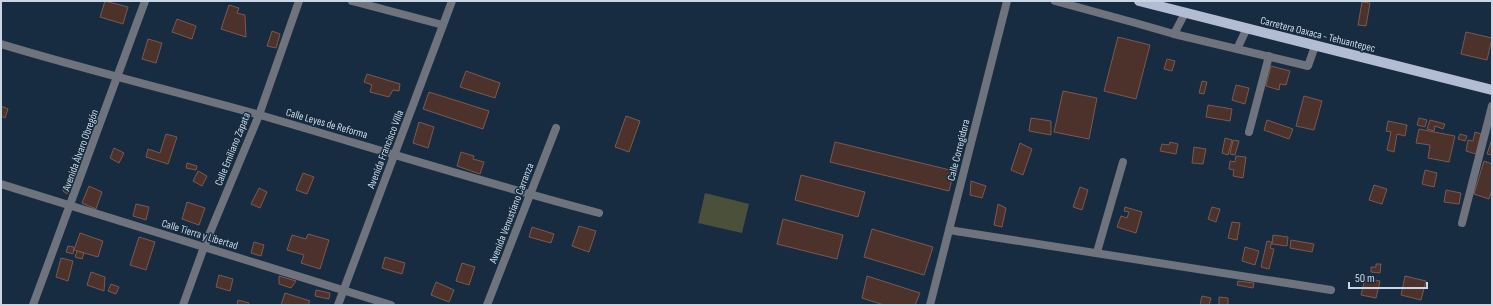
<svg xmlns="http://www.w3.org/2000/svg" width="1493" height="306" font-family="'Sofia Sans Condensed',sans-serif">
<rect width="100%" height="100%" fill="#172c40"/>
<path fill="#4b503b" d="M 705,193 L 749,204 L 742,233 L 698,223 Z"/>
<g fill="#4c322b" stroke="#7a5950">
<path d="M 105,1 L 128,7 L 123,24 L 100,17 Z"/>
<path d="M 1362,2 L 1370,3 L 1366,26 L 1358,25 Z"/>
<path d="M 229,5 L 239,8 L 237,13 L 245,15 L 246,37 L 221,29 Z"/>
<path d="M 177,19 L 196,26 L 192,39 L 172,32 Z"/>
<path d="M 272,31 L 280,34 L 276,48 L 267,46 Z"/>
<path d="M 1466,32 L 1492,38 L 1487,60 L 1461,54 Z"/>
<path d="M 1118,37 L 1150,45 L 1136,99 L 1104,91 Z"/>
<path d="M 148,39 L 162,43 L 156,63 L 142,59 Z"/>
<path d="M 1167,59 L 1175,61 L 1172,71 L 1164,69 Z"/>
<path d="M 1271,66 L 1290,71 L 1286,85 L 1280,84 L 1279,90 L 1266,86 Z"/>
<path d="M 466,71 L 500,83 L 495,98 L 460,87 Z"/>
<path d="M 367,74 L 400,84 L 399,91 L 393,90 L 389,97 L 370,92 L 372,85 L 364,82 Z"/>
<path d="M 1202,81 L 1207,82 L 1204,94 L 1199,93 Z"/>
<path d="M 1236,85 L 1249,88 L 1245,104 L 1232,100 Z"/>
<path d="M 1063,91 L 1097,98 L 1089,139 L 1054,132 Z"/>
<path d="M 429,92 L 489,111 L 483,129 L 423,109 Z"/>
<path d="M 1304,96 L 1322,101 L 1314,130 L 1296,126 Z"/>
<path d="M 1208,105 L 1232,109 L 1230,121 L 1206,117 Z"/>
<path d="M 1,106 L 8,109 L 5,118 L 1,116 Z"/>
<path d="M 626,116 L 640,121 L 629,152 L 615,147 Z"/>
<path d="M 1031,118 L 1051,121 L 1051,135 L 1029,131 Z"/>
<path d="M 1419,118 L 1427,120 L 1425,127 L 1417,125 Z"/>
<path d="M 1267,120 L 1293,129 L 1289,139 L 1264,130 Z"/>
<path d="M 1430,120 L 1445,124 L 1443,129 L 1435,126 L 1434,131 L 1427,129 Z"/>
<path d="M 1388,121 L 1407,125 L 1405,136 L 1397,134 L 1394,152 L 1387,150 L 1391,132 L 1386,131 Z"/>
<path d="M 419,122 L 434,127 L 428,148 L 413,143 Z"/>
<path d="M 1419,129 L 1455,136 L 1449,162 L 1428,158 L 1430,145 L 1416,143 Z"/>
<path d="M 1475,132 L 1481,134 L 1476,154 L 1466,151 L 1468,140 L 1473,141 Z"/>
<path d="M 166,134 L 177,137 L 168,164 L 146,157 L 148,149 L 160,153 Z"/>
<path d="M 1460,134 L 1467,136 L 1465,141 L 1458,139 Z"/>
<path d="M 1225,138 L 1232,140 L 1228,155 L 1222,153 Z"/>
<path d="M 1492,139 L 1492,153 L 1491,155 L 1487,154 Z"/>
<path d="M 1233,140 L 1239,141 L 1235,155 L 1230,154 Z"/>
<path d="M 835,142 L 954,171 L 949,191 L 830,162 Z"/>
<path d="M 1170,142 L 1178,144 L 1176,154 L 1160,151 L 1162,144 L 1169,145 Z"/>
<path d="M 1020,143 L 1032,149 L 1023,175 L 1011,170 Z"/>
<path d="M 1194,147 L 1206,149 L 1203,164 L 1192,163 Z"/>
<path d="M 114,148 L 124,153 L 119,163 L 110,158 Z"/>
<path d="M 461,152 L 474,156 L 473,159 L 484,162 L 480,174 L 457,166 Z"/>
<path d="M 1236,156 L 1246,157 L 1243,178 L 1233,176 L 1234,170 L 1229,169 L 1230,161 L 1235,162 Z"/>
<path d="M 1484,161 L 1492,164 L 1492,190 L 1489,199 L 1474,194 Z"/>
<path d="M 187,163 L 197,166 L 196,170 L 186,168 Z"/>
<path d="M 1425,170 L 1437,173 L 1434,187 L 1422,184 Z"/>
<path d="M 198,171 L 207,176 L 202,186 L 193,181 Z"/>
<path d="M 303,173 L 314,177 L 307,194 L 296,190 Z"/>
<path d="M 801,175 L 865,192 L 858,217 L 795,200 Z"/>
<path d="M 971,181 L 986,186 L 982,198 L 970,195 Z"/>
<path d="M 64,185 L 69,187 L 67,194 L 63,191 Z"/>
<path d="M 1374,185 L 1387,189 L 1382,204 L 1369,200 Z"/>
<path d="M 89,186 L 102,192 L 96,209 L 82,203 Z"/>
<path d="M 1080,187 L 1088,190 L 1082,210 L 1073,207 Z"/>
<path d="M 259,188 L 267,192 L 260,208 L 251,204 Z"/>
<path d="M 1446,190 L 1461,193 L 1459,204 L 1444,202 Z"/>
<path d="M 187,202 L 205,208 L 199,225 L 182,219 Z"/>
<path d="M 136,204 L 149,207 L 146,220 L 133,216 Z"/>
<path d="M 998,204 L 1006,208 L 1002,227 L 994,225 Z"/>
<path d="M 1125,207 L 1142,212 L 1136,233 L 1117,227 L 1121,216 L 1127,218 L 1129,212 L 1124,211 Z"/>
<path d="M 1212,207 L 1220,209 L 1216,222 L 1208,219 Z"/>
<path d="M 783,219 L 843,235 L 837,259 L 777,244 Z"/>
<path d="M 1232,222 L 1240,223 L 1237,240 L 1228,238 Z"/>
<path d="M 579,226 L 596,231 L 589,252 L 572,246 Z"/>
<path d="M 532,227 L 554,234 L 551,243 L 529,237 Z"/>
<path d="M 872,229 L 933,247 L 924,275 L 864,257 Z"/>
<path d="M 80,233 L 103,241 L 98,257 L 74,250 Z"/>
<path d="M 308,234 L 329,240 L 320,269 L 301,263 L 304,255 L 287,250 L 292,235 L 306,239 Z"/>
<path d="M 1273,235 L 1288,237 L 1287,246 L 1272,244 Z"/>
<path d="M 139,237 L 155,242 L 146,270 L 130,265 Z"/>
<path d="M 1291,240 L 1314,244 L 1312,252 L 1290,248 Z"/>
<path d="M 1267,241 L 1272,242 L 1270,248 L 1274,249 L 1269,269 L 1261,267 Z"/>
<path d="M 254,242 L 264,245 L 261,256 L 251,253 Z"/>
<path d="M 68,246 L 74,247 L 73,254 L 66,252 Z"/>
<path d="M 1245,247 L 1259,251 L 1255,265 L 1242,261 Z"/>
<path d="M 77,251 L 84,253 L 82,259 L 75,257 Z"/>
<path d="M 385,257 L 405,263 L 402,274 L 382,268 Z"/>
<path d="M 61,258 L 73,261 L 68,281 L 56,277 Z"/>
<path d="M 462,263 L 475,267 L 469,285 L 456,281 Z"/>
<path d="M 1376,264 L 1381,264 L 1380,273 L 1371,272 L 1371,267 L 1376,267 Z"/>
<path d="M 91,272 L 105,277 L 104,291 L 87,285 Z"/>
<path d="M 219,275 L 233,279 L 230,291 L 216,287 Z"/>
<path d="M 279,276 L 296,281 L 291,288 L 279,284 Z"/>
<path d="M 867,276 L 920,293 L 915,305 L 884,305 L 862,298 Z"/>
<path d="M 1405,276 L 1426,281 L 1421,300 L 1401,295 Z"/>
<path d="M 1365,278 L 1380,281 L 1376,298 L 1361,295 Z"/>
<path d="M 1238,281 L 1254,283 L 1253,288 L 1237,285 Z"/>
<path d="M 436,282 L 454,290 L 449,302 L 431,295 Z"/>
<path d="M 111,284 L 119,287 L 116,294 L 108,291 Z"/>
<path d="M 316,290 L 330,293 L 329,299 L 315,296 Z"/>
<path d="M 285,293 L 310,301 L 308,305 L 281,305 Z"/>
<path d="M 1202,296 L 1211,298 L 1209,305 L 1200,305 Z"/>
<path d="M 1219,297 L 1228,298 L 1228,305 L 1219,305 Z"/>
<path d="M 238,300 L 249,303 L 248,305 L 237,305 Z"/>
</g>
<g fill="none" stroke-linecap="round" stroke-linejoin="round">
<g stroke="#6e737e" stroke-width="8">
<path d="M 352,1 L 443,25"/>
<path d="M 1055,1 L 1132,22 L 1174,34 L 1185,13"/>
<path d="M 1174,34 L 1308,66 L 1315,46"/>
<path d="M 1,44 C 87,70 174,91 260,115 C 373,148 485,183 599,213"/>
<path d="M 1237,49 L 1247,28"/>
<path d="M 1249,132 L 1269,56"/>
<path d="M 1,184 L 391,305"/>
<path d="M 1462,223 L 1492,106"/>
<path d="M 949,230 L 1331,290"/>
<path d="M 1097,252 L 1123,162"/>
<path d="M 33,305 L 145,1"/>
<path d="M 183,305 L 204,247 L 259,115 L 299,1"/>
<path d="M 338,305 L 452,1"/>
<path d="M 487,305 L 556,128"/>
<path d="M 930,305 L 1007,1"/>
</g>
<path stroke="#b2bcd3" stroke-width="10" d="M 1139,1 L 1492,90"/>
</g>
<g text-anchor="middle" stroke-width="3" stroke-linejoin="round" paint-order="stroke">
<g font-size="11" fill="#cad6e3" stroke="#172c40">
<text transform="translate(1318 34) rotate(14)" y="4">Carretera Oaxaca - Tehuantepec</text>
<text transform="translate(327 123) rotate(16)" y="4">Calle Leyes de Reforma</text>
<text transform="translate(232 149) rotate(-68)" y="4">Calle Emiliano Zapata</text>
<text transform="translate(385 149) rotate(-69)" y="4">Avenida Francisco Villa</text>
<text transform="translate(80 150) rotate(-70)" y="4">Avenida Álvaro Obregón</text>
<text transform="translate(958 150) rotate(-76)" y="4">Calle Corregidora</text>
<text transform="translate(511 213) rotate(-69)" y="4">Avenida Venustiano Carranza</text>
<text transform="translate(200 234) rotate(17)" y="4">Calle Tierra y Libertad</text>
</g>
</g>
<rect width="1493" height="306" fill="none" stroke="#cad6e3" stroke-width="4"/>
<path d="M1349 282v6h78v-6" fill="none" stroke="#cad6e3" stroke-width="2"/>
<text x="1355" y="282" font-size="12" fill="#cad6e3" stroke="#172c40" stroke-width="3" paint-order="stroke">50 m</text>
</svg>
